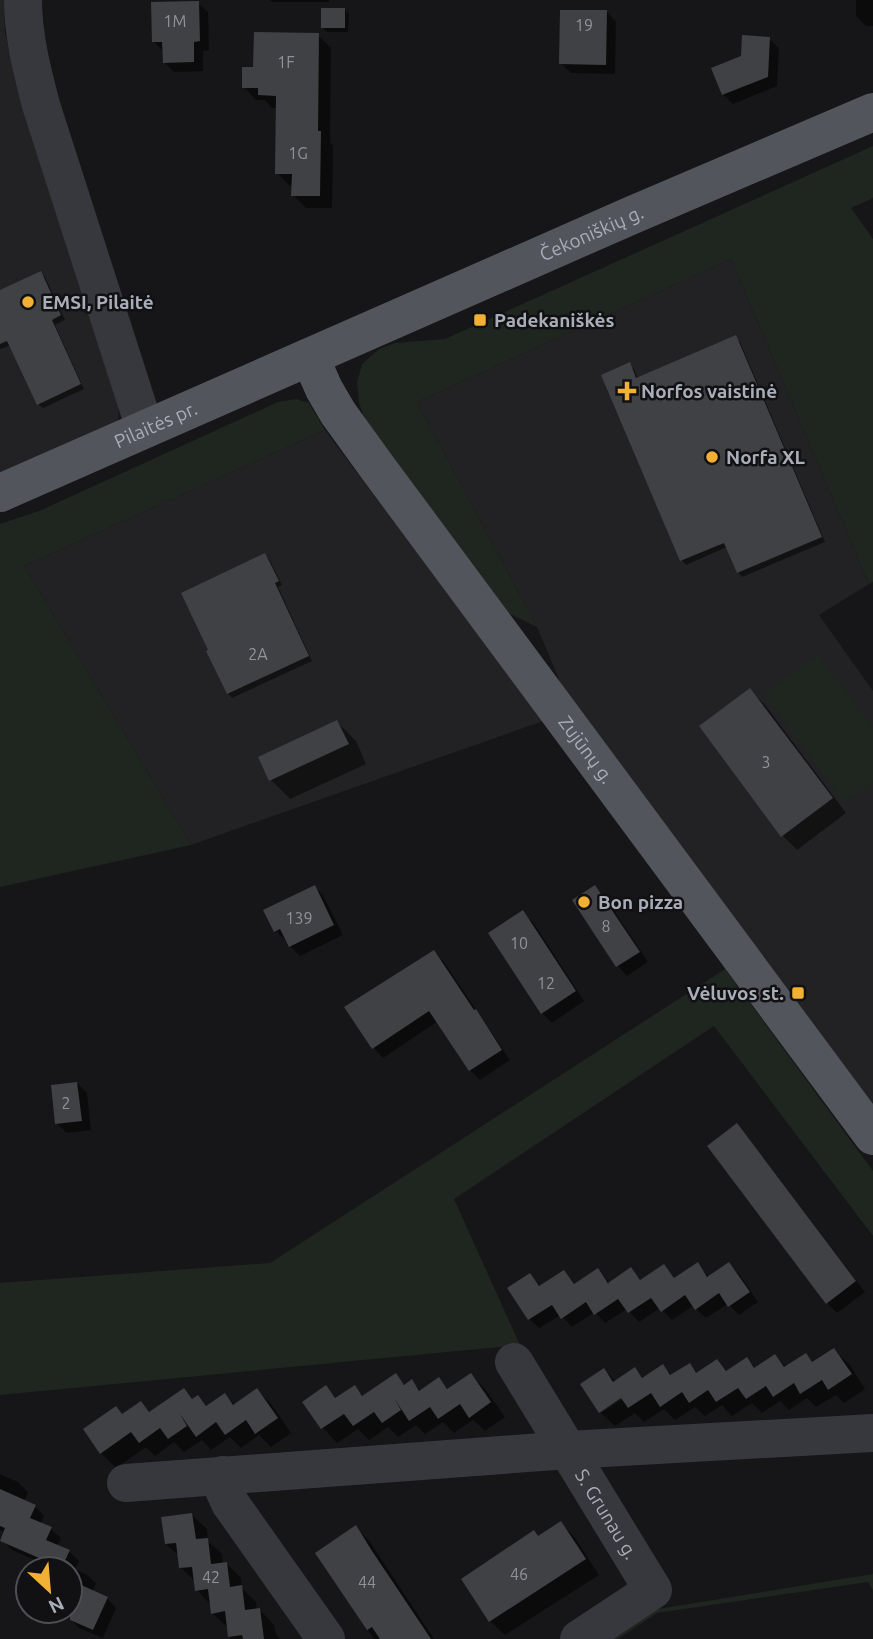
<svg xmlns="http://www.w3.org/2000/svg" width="873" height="1639" font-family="Ubuntu,sans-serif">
<rect width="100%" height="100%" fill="#161618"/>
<g fill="#222225">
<path d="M 0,0 L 4,0 L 5,33 L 11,57 L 112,355 L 119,416 L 115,427 L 0,482 Z"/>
<path d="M 731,259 L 869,584 L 819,615 L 873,691 L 873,1120 L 567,698 L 537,627 L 417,402 Z"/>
<path d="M 325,430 L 543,721 L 191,845 L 24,566 Z"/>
</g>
<g fill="#1e261f">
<path d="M 873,146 L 873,198 L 851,208 L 873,239 L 873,582 L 869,584 L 731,259 L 417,402 L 537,627 L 508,613 L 366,422 L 359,403 L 357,382 L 362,364 L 379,349 L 395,343 L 445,339 Z"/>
<path d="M 296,399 L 309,403 L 325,430 L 24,566 L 191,845 L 0,887 L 0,524 L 39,511 L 278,402 Z"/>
<path d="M 818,654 L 873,728 L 873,782 L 845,803 L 764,694 Z"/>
<path d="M 725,969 L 873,1171 L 873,1236 L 714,1026 L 454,1199 L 520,1345 L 0,1395 L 0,1283 L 270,1263 Z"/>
<path d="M 873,1574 L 873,1590 L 868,1582 L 657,1613 L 618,1639 L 600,1639 L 652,1610 Z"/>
</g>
<g fill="#0007">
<path d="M 270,0 L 329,0 L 329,2 L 272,2 Z"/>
<path d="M 856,0 L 873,0 L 873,26 L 866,26 L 856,16 Z"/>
<path d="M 198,3 L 208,12 L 209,50 L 203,51 L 203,71 L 174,72 L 164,62 L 164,52 L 153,41 Z"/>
<path d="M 344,9 L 349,14 L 348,32 L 327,32 L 323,28 Z"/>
<path d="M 607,12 L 616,22 L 615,74 L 571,73 L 561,63 Z"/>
<path d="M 318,35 L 331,48 L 330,142 L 333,146 L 332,208 L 306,208 L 293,195 L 293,186 L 290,186 L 277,173 L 278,108 L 272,108 L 265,100 L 256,100 L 244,87 L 255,69 Z"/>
<path d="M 769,39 L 779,48 L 777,86 L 733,104 L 723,94 L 743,57 Z"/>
<path d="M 40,273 L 45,277 L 65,320 L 55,325 L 84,389 L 43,408 L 38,404 L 11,345 L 0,349 L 0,291 Z"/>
<path d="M 735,337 L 740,342 L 825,542 L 742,577 L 738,572 L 727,547 L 686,565 L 682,560 L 629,364 L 634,369 L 638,379 Z"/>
<path d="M 265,555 L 269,559 L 282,585 L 278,587 L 312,661 L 232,698 L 228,693 Z"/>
<path d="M 750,690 L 765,705 L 846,813 L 797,850 L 782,835 Z"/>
<path d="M 337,722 L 356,741 L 366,764 L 290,799 L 271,780 Z"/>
<path d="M 315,887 L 324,897 L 343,935 L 300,956 L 290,946 L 287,940 L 286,941 L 276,931 L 266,911 Z"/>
<path d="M 595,887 L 605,897 L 648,962 L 627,976 L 618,966 L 575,900 Z"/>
<path d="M 523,913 L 533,922 L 584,1001 L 552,1023 L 542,1013 Z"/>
<path d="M 434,952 L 444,962 L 510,1060 L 480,1080 L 470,1070 L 438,1021 L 383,1058 L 374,1048 L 346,1008 Z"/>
<path d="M 77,1083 L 87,1093 L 91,1130 L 67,1133 L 57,1124 Z"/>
<path d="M 737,1125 L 746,1135 L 865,1292 L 837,1313 L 827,1303 L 709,1146 Z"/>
<path d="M 729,1264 L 739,1274 L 758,1302 L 739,1315 L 728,1304 L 706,1318 L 693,1306 L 672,1320 L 660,1308 L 639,1322 L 627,1309 L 605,1323 L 595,1312 L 572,1327 L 561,1315 L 539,1328 L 529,1319 L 530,1275 L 541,1287 L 564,1272 L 576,1285 L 598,1270 L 610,1284 L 631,1270 L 642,1281 L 664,1266 L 676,1279 L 698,1265 L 709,1277 Z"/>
<path d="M 834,1350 L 849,1364 L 865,1389 L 844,1403 L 836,1395 L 816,1407 L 807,1398 L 789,1410 L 780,1401 L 762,1413 L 752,1403 L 732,1416 L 722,1405 L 705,1416 L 695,1407 L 675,1420 L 664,1409 L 644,1422 L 635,1413 L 615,1426 L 601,1413 L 630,1394 L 628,1392 L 601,1409 L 601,1412 L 582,1385 L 604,1370 L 616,1382 L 634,1370 L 644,1379 L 663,1366 L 672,1376 L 689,1365 L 698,1374 L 717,1361 L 728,1372 L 747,1359 L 756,1369 L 775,1356 L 786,1367 L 805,1355 L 814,1363 Z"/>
<path d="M 471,1375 L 485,1389 L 505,1417 L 485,1431 L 473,1420 L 454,1433 L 443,1422 L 425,1434 L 416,1425 L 398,1437 L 388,1427 L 369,1440 L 358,1429 L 337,1443 L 323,1428 L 305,1402 L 326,1388 L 337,1399 L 354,1387 L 364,1397 L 396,1376 L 406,1386 L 412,1382 L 421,1391 L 439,1379 L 449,1390 Z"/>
<path d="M 184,1390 L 194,1400 L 198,1397 L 208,1407 L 225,1395 L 235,1405 L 257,1390 L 272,1405 L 291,1433 L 271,1447 L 259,1435 L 241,1448 L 230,1437 L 211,1450 L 202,1440 L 184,1452 L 174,1442 L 155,1456 L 146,1447 L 116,1468 L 101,1453 L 123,1415 L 141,1403 L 151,1413 Z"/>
<path d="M 0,1474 L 18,1482 L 28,1492 L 24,1502 L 35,1506 L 44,1516 L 41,1524 L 51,1529 L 61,1538 L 57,1546 L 69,1551 L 79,1561 L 75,1569 L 86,1574 L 96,1583 L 92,1592 L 107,1598 L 116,1608 L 103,1638 L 79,1628 L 69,1618 L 73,1608 L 70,1607 L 70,1569 L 36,1569 L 39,1562 L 12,1550 L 2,1540 L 5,1532 L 0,1530 Z"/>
<path d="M 192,1515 L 207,1529 L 208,1541 L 222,1554 L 223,1564 L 226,1563 L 241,1578 L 242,1588 L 256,1602 L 257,1611 L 260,1610 L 274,1625 L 276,1634 L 280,1639 L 232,1639 L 229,1636 L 227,1627 L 212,1613 L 211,1605 L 197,1590 L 196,1582 L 181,1568 L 180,1557 L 166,1544 Z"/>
<path d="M 561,1523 L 575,1538 L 599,1575 L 505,1635 L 490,1621 L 539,1538 Z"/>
<path d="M 356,1527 L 370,1542 L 434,1639 L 374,1639 L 317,1553 Z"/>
</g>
<g fill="#404145">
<path d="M 199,1 L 200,41 L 194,42 L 194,62 L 163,63 L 162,42 L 152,42 L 151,2 Z"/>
<rect x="321" y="8" width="24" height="20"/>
<path d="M 560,10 L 607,10 L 606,65 L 559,64 Z"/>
<path d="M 254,32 L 319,33 L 318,131 L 321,131 L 320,196 L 291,196 L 292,174 L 275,174 L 276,96 L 258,95 L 258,88 L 242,88 L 242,67 L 253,67 Z"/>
<path d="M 742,35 L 770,37 L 768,77 L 722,95 L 711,68 L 741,56 Z"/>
<path d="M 41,271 L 61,315 L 52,320 L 81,384 L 37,405 L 7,341 L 0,344 L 0,290 Z"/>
<path d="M 736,335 L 822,537 L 737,573 L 724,543 L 680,561 L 601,375 L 630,362 L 636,378 Z"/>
<path d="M 265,553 L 279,581 L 275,583 L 309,656 L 227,694 L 206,651 L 208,650 L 181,593 Z"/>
<path d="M 750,688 L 833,798 L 781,837 L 699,726 Z"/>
<path d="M 337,720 L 349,744 L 269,781 L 258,757 Z"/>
<path d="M 315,885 L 334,925 L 289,947 L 280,929 L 274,932 L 263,910 Z"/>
<path d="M 595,885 L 640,952 L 616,967 L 572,900 Z"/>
<path d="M 523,910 L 576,991 L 541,1014 L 488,933 Z"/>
<path d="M 434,950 L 474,1010 L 476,1009 L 502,1050 L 469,1071 L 429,1011 L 372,1049 L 344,1007 Z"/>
<path d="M 77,1082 L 82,1121 L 55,1124 L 51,1085 Z"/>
<path d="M 737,1123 L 856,1281 L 826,1304 L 707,1146 Z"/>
<path d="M 698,1262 L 707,1277 L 729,1262 L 750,1292 L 728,1307 L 719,1293 L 695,1310 L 685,1295 L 661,1312 L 651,1298 L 628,1313 L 618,1299 L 594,1315 L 586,1302 L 561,1319 L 552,1305 L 528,1320 L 507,1288 L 530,1273 L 539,1286 L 564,1270 L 574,1284 L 598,1268 L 609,1285 L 608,1283 L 631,1267 L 640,1280 L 664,1264 L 674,1278 Z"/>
<path d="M 834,1348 L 852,1374 L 828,1390 L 822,1380 L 800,1394 L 794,1383 L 773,1397 L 766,1386 L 746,1399 L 738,1388 L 716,1402 L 708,1390 L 689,1403 L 682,1392 L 660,1407 L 651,1393 L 628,1408 L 621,1398 L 599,1413 L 580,1384 L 604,1368 L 613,1382 L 635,1367 L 642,1378 L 663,1364 L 670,1375 L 690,1363 L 696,1373 L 717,1359 L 726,1371 L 747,1357 L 754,1368 L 775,1354 L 784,1367 L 806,1353 L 812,1362 Z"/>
<path d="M 396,1373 L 404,1385 L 412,1379 L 419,1391 L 439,1377 L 447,1389 L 471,1373 L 491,1402 L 469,1418 L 460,1404 L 438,1419 L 430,1407 L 409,1421 L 394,1398 L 401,1410 L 382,1423 L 374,1412 L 353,1426 L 344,1414 L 321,1429 L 302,1402 L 326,1385 L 335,1398 L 355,1385 L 362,1396 Z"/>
<path d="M 184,1388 L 192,1399 L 198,1395 L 206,1406 L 225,1393 L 233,1405 L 257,1388 L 278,1418 L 255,1434 L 246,1420 L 225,1435 L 216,1422 L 196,1437 L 180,1414 L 187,1426 L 168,1439 L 160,1428 L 139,1443 L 131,1432 L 100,1454 L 83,1429 L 116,1406 L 122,1414 L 141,1401 L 149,1412 Z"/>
<path d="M 0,1489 L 36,1505 L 30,1518 L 52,1527 L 46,1540 L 70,1550 L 61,1569 L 34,1569 L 39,1558 L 0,1541 L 5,1528 L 0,1526 Z"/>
<path d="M 192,1513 L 196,1539 L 208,1538 L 211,1564 L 227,1562 L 230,1587 L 242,1585 L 245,1610 L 260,1608 L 264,1639 L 243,1639 L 242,1635 L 228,1637 L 225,1611 L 211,1614 L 208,1589 L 195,1591 L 192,1567 L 179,1568 L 176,1543 L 165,1544 L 161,1517 Z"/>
<path d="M 561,1521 L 586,1559 L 489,1622 L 461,1579 L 534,1530 L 538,1536 Z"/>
<path d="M 356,1525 L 372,1551 L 431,1639 L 380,1639 L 372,1627 L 367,1630 L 315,1553 Z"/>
<path d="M 70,1580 L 108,1597 L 93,1630 L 70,1620 Z"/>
</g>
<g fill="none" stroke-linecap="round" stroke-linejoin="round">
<g stroke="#37383d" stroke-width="38">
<path d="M 23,0 C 23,36 32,70 41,105 L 145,429"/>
<path id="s1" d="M 514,1362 L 653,1590 L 579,1639"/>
<path d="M 223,1475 L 224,1490 L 230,1503 L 326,1639"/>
<path d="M 126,1483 L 568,1450 L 873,1433"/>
</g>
<g stroke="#53555c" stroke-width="38">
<path id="s2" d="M 310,357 L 324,389 L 338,413 L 377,467 L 873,1136"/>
<path id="s3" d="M 0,493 L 630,216 L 873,112"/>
</g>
</g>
<g fill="#f2b134" stroke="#111113" stroke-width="2.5">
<circle cx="28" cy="302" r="7"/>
<rect x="473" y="313" width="14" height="14" rx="3.5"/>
<path d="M623.5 380.5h7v7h7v7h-7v7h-7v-7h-7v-7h7z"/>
<circle cx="712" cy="457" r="7"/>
<circle cx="584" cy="902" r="7"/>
<rect x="791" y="986" width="14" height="14" rx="3.5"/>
</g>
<g text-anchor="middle" stroke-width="5" stroke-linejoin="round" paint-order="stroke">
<g font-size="16" fill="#8e929b">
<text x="175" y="27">1M</text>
<text x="584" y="31">19</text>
<text x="286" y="68">1F</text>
<text x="298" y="159">1G</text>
<text x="258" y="660">2A</text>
<text x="766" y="768">3</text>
<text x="299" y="924">139</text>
<text x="606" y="932">8</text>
<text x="519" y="949">10</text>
<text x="546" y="989">12</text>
<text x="66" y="1109">2</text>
<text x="519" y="1580">46</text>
<text x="211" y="1583">42</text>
<text x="367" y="1588">44</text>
</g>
<g font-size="19" fill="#a8adb8" stroke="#111113">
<text dy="7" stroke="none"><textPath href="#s3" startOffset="646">Čekoniškių g.</textPath></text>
<text dy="7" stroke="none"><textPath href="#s3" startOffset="170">Pilaitės pr.</textPath></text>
<text dy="7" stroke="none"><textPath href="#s2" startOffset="481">Zujūnų g.</textPath></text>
<text dy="7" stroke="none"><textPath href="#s1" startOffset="178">S. Grunau g.</textPath></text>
</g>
<g font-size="19" font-weight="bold" fill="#a8adb8" stroke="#111113" text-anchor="start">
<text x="42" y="309">EMSI, Pilaitė</text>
<text x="494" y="327">Padekaniškės</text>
<text x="641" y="398">Norfos vaistinė</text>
<text x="726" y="464">Norfa XL</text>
<text x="598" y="909">Bon pizza</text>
<text x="784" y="1000" text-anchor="end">Vėluvos st.</text>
</g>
</g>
<g transform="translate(49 1590) rotate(154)"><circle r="33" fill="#111113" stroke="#4d4f55" stroke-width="2"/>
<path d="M0-5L12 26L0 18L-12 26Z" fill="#f2b134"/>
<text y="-10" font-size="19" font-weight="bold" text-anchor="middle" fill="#a8adb8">N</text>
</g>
</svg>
